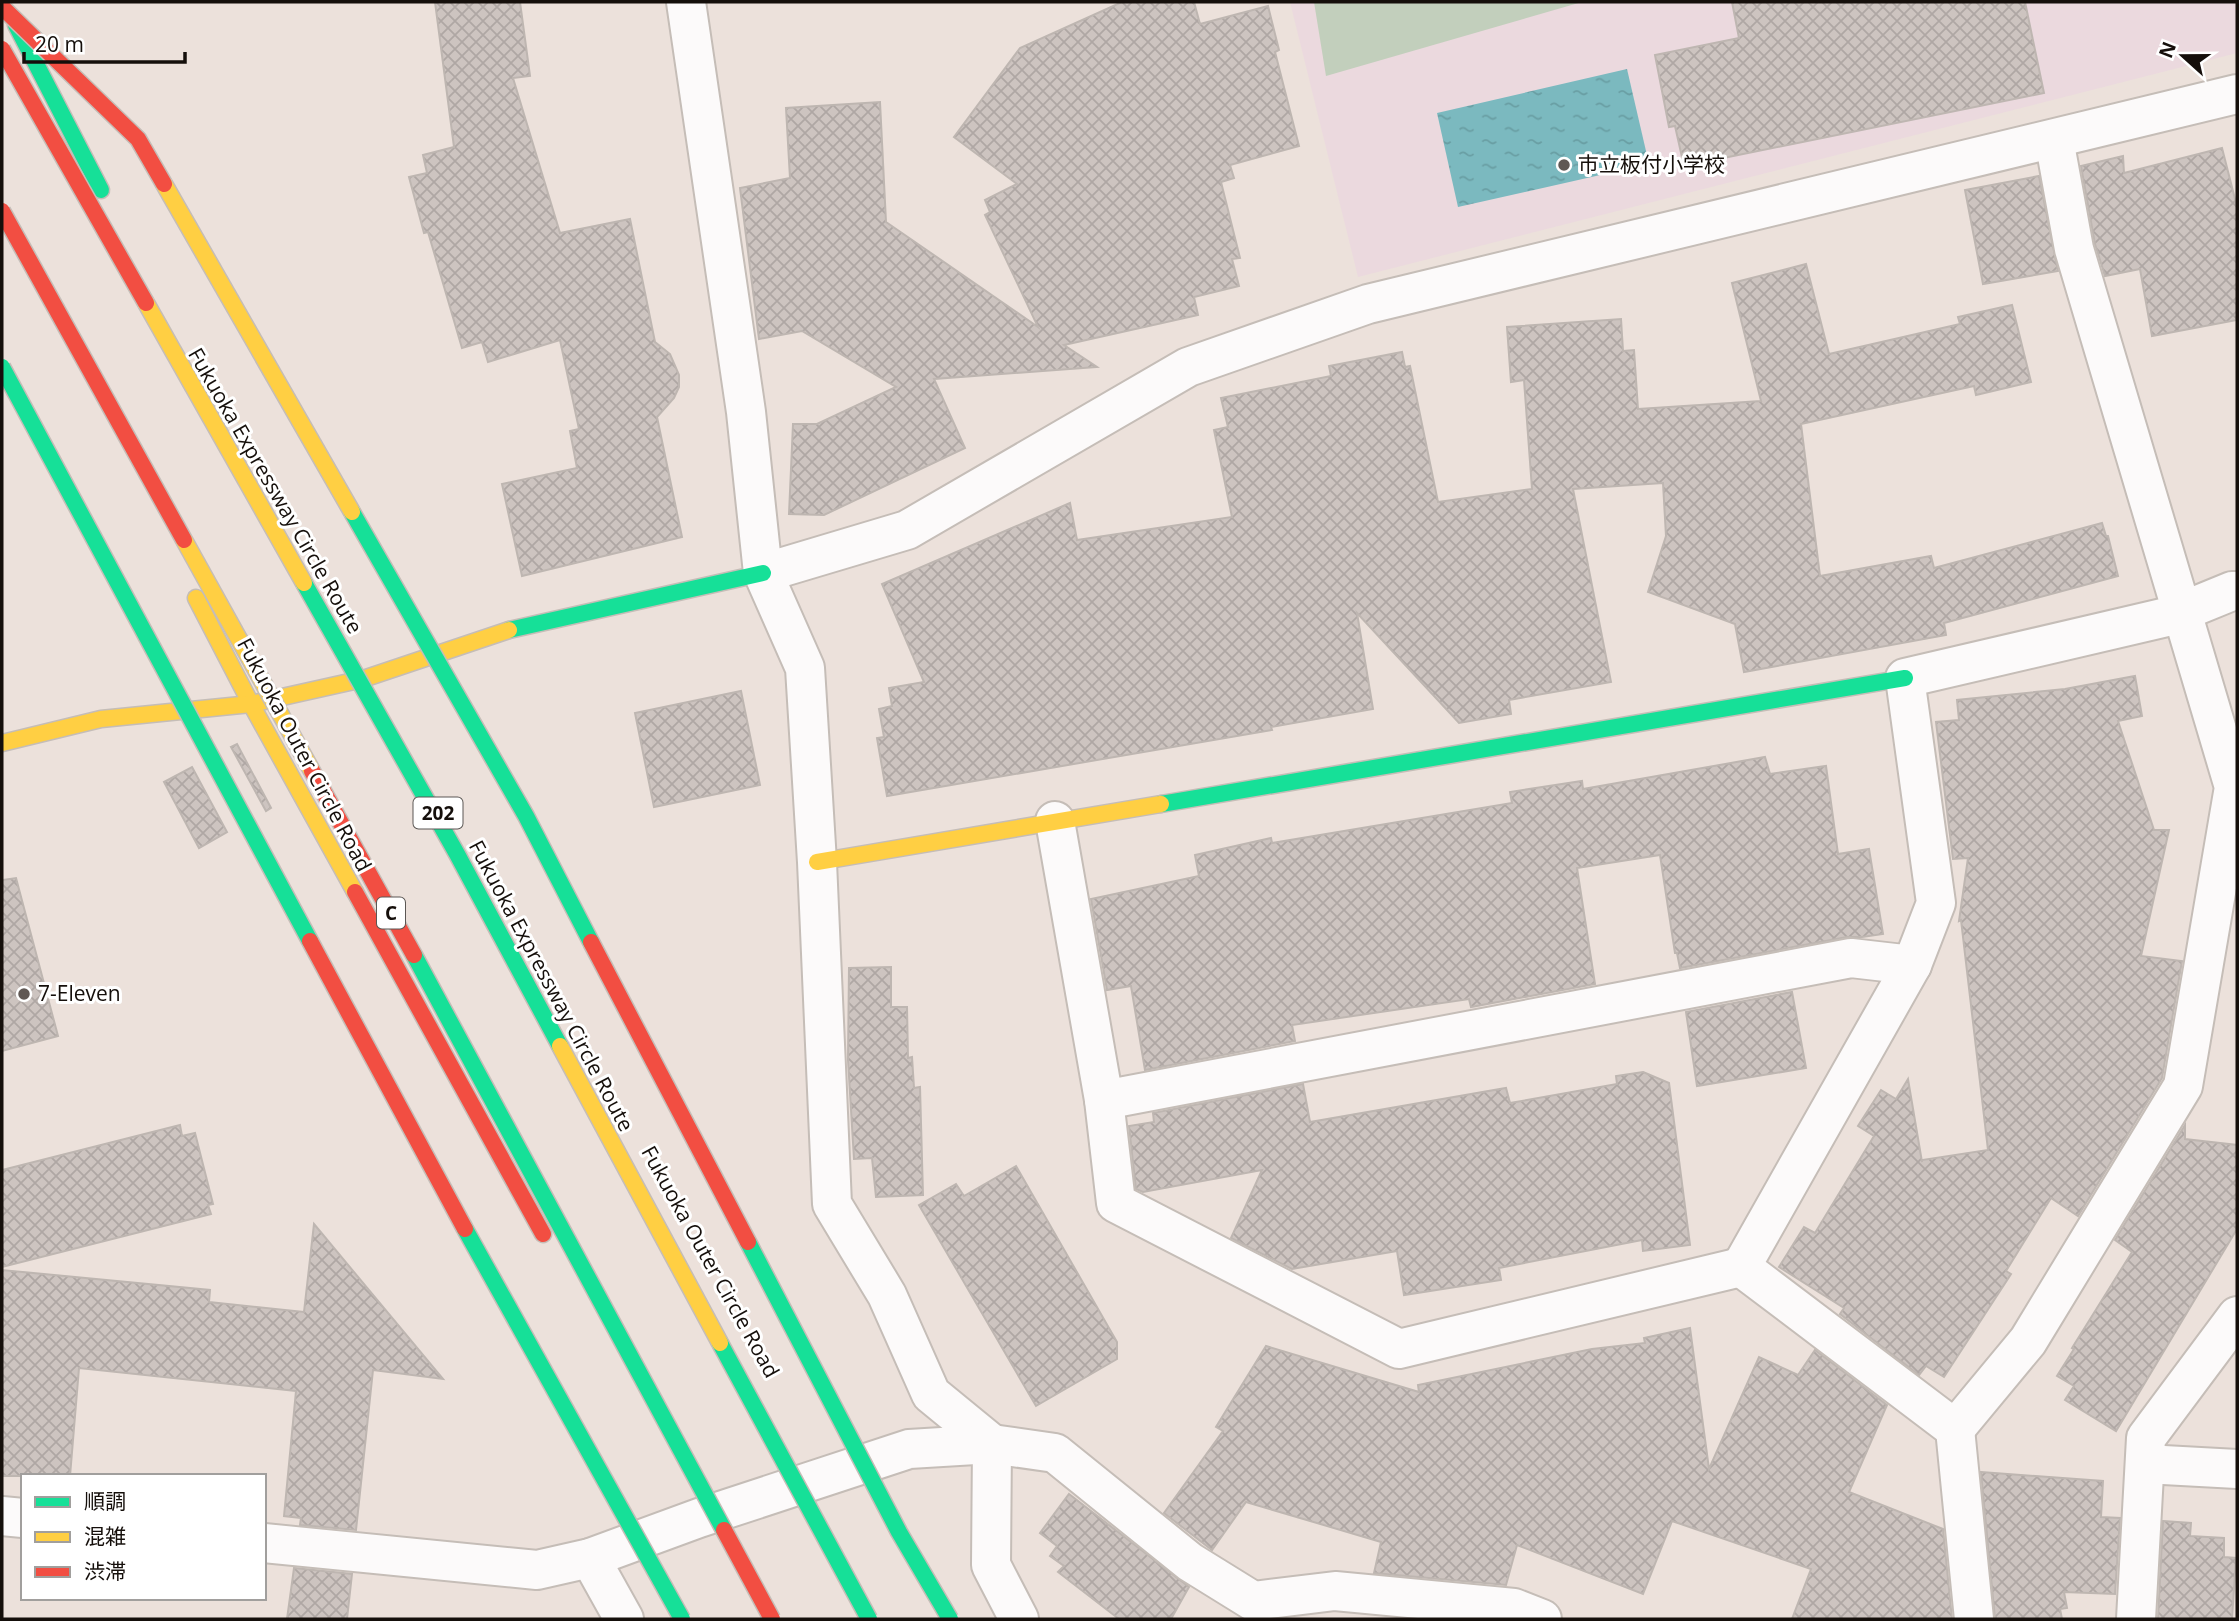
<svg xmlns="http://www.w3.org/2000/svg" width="2239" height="1621" font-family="'Open Sans','Noto Sans JP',sans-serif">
<defs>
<pattern id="water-ripples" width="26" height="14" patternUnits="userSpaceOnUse" patternTransform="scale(1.75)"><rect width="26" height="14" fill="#7bb9bf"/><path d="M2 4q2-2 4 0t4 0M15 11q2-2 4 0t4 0" fill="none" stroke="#699ea3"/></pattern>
<pattern id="building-cross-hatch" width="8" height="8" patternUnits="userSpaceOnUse" patternTransform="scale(1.75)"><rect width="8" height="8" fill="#cdc4c0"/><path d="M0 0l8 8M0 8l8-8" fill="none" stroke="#afa7a4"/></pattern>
</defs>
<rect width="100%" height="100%" fill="#ece1db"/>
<path fill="#ebd9de" d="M 1290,2 L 2237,2 L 2237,53 L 1358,277 Z"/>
<path fill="#c2cfbc" d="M 1314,2 L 1582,2 L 1326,76 Z"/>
<path fill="url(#water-ripples)" d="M 1627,69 L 1649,164 L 1458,207 L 1437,113 Z"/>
<g fill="url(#building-cross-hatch)" stroke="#beb6b1" stroke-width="2">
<path d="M 435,2 L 520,2 L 530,76 L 513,78 L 560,233 L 630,219 L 655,342 L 670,354 L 679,375 L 679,387 L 674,398 L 657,417 L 682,537 L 522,576 L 502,484 L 577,468 L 570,431 L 579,429 L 560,340 L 488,362 L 482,342 L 462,348 L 428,232 L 424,233 L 409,177 L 427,173 L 423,155 L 454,147 Z"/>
<path d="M 1122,2 L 1194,2 L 1200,24 L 1268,6 L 1279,50 L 1275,52 L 1299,146 L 1230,165 L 1234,178 L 1221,182 L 1240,258 L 1232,259 L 1239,286 L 1194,297 L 1198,315 L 1064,345 L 1097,367 L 934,379 L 965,448 L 824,515 L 789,514 L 793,424 L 817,424 L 896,387 L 802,331 L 759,339 L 740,188 L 790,178 L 786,108 L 880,102 L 886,222 L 1038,327 L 985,215 L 990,212 L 985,200 L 1017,184 L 954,137 L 1020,48 Z"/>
<path d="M 1732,2 L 2025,2 L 2044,93 L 1684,166 L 1675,126 L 1669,127 L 1655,55 L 1739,38 Z"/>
<path d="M 2222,148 L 2237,207 L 2237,320 L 2152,336 L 2140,269 L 2105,276 L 2095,244 L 2081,166 L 2123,156 L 2124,173 Z"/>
<path d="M 2039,176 L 2058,271 L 1983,284 L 1965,190 Z"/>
<path d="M 1806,264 L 1829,354 L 1960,324 L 1958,317 L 2012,305 L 2031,382 L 1976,395 L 1974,386 L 1801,424 L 1820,576 L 1931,556 L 1934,568 L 2102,523 L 2106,536 L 2108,536 L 2118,576 L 1944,623 L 1946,635 L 1744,672 L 1735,624 L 1648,592 L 1666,536 L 1663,483 L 1573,489 L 1611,682 L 1509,700 L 1511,714 L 1459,723 L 1357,613 L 1373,709 L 1271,727 L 1272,730 L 887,796 L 877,738 L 884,737 L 879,709 L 892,706 L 889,688 L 924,682 L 882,584 L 1070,503 L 1077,540 L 1232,517 L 1214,430 L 1228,427 L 1221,398 L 1331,376 L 1329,366 L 1402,352 L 1405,367 L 1410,366 L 1438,502 L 1532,489 L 1524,380 L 1511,382 L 1507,327 L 1621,319 L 1623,351 L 1634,350 L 1638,409 L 1761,401 L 1732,283 Z"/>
<path d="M 2135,676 L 2142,716 L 2118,721 L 2154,830 L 2169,830 L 2141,956 L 2182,961 L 2162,1078 L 2078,1216 L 2051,1198 L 2006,1271 L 2011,1274 L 1944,1377 L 1926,1366 L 1919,1375 L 1840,1314 L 1844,1308 L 1779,1267 L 1804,1227 L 1815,1233 L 1874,1136 L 1858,1126 L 1881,1090 L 1896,1099 L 1908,1079 L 1922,1162 L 1922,1160 L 1988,1150 L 1961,920 L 1959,921 L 1968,858 L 1953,859 L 1936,722 L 1959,720 L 1957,700 L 2065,689 Z"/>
<path d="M 741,691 L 760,785 L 654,807 L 635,713 Z"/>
<path d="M 237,744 L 271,808 L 266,811 L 231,747 Z"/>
<path d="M 1765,757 L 1770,774 L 1826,766 L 1838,854 L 1869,849 L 1883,934 L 1862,937 L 1847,937 L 1680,968 L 1677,953 L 1675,953 L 1660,855 L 1577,868 L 1595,984 L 1471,1007 L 1469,999 L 1292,1025 L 1295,1041 L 1145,1070 L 1131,986 L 1107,990 L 1091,899 L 1199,876 L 1195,855 L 1271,838 L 1272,843 L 1512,803 L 1510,792 L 1582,781 L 1583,789 Z"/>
<path d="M 192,767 L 227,832 L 199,848 L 164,782 Z"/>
<path d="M 16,878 L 58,1036 L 2,1051 L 2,880 Z"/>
<path d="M 891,967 L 891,1007 L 907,1007 L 908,1058 L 912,1057 L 914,1088 L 920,1087 L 923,1195 L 876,1197 L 872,1158 L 854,1159 L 848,1060 L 849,968 Z"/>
<path d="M 1792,992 L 1806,1068 L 1697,1086 L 1686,1012 Z"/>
<path d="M 1643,1072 L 1669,1083 L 1690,1245 L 1643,1251 L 1642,1240 L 1499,1268 L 1501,1280 L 1404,1295 L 1397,1251 L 1292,1269 L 1231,1238 L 1262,1170 L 1143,1192 L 1136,1189 L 1129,1126 L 1154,1122 L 1153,1113 L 1303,1084 L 1310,1122 L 1506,1088 L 1510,1103 L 1617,1084 L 1616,1076 Z"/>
<path d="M 180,1125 L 182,1136 L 195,1133 L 213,1204 L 208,1205 L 211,1214 L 2,1267 L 2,1170 Z"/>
<path d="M 2185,1125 L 2185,1139 L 2237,1145 L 2237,1229 L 2116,1431 L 2065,1400 L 2074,1386 L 2057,1376 L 2074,1349 L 2072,1348 L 2132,1252 L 2115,1240 Z"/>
<path d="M 1016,1166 L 1117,1342 L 1117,1359 L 1036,1406 L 919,1205 L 956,1184 L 964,1196 Z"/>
<path d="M 314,1224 L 443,1379 L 373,1370 L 356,1530 L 300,1525 L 301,1518 L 284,1516 L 296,1391 L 79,1368 L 70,1476 L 2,1476 L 2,1270 L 210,1290 L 209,1302 L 304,1312 Z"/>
<path d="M 1690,1328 L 1709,1469 L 1759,1357 L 1798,1375 L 1815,1350 L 1887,1405 L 1849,1492 L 1943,1529 L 1952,1619 L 1792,1619 L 1811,1569 L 1672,1521 L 1643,1594 L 1517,1545 L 1506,1585 L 1374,1573 L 1381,1542 L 1246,1502 L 1212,1550 L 1164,1513 L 1223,1431 L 1216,1427 L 1266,1346 L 1419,1392 L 1418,1385 L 1592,1349 L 1645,1343 L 1644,1338 Z"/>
<path d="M 1981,1472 L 2103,1481 L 2101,1517 L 2120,1518 L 2115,1594 L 2064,1592 L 2067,1608 L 2060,1609 L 2062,1619 L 1995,1619 Z"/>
<path d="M 1069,1494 L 1189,1587 L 1171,1619 L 1119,1619 L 1058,1572 L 1064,1566 L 1050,1556 L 1057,1546 L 1040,1533 Z"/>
<path d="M 2163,1521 L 2191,1523 L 2190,1536 L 2224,1538 L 2224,1557 L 2236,1558 L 2232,1619 L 2158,1619 Z"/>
<path d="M 294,1568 L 352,1574 L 347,1619 L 287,1619 Z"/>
</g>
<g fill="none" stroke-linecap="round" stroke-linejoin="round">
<defs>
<g id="street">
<path d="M 686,2 L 746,412 L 763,573 L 805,668 L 817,862 L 832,1204 L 887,1295 L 931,1394 L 992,1444"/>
<path d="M 763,573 L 907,530 L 1188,367 L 1368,304 L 2237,94"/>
<path d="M 1055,821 L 1104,1100 L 1851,958 L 1912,965"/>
<path d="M 1104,1100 L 1116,1203 L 1399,1349 L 1741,1267"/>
<path d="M 1955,1429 L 2028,1341 L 2183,1086 L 2234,787 L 2074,249 L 2054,139"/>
<path d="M 992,1444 L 991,1565 L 1019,1619"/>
<path d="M 2145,1464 L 2237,1469"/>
<path d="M 2,1516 L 23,1518"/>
<path d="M 264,1543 L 537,1570 L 590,1558 L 699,1518 L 909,1449 L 992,1444 L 1055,1453 L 1190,1562 L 1253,1601 L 1335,1591 L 1514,1608 L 1542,1619"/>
<path d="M 590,1558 L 624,1619"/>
<path d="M 1974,1619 L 1955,1429 L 1741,1267 L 1912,965 L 1936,903 L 1905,678 L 2171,616 L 2232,591 L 2237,591"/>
<path d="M 2136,1619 L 2146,1438 L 2237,1316"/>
</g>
<g id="fast">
<path d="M 16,25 L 101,190"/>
<path d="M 509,630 L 763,573"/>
<path d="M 1161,804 L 1905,678"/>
</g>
<g id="slow">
<path d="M 196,598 L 251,704 L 355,892"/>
<path d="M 2,743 L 101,719 L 251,704 L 363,679 L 509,630"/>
<path d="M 817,862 L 1161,804"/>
</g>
<path id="jam" d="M 355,892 L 543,1234"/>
</defs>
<use href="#street" stroke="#c5bdb7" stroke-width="42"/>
<use href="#fast" stroke="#c5bdb7" stroke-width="19"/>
<use href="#slow" stroke="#c5bdb7" stroke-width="19"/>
<use href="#jam" stroke="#c5bdb7" stroke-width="19"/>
<use href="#street" stroke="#fcfafa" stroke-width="38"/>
<use href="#fast" stroke="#16e098" stroke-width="16"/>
<use href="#slow" stroke="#ffcf43" stroke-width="16"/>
<use href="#jam" stroke="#f24e42" stroke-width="16"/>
<defs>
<g id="fast-bridge">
<path d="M 2,367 L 310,941"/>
<path d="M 352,512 L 526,816 L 591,942"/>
<path d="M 304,583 L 457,854 L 560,1046"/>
<path d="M 414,955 L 724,1530"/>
<path d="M 465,1229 L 682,1619"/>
<path d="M 748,1242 L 899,1532 L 950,1619"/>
<path d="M 720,1343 L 869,1619"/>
</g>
<g id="slow-bridge">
<path d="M 164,184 L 352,512"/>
<path d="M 146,303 L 304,583"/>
<path d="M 184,540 L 312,771"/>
<path d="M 560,1046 L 720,1343"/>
</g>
<g id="jam-bridge">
<path d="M 2,7 L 138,139 L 164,184"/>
<path d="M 2,49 L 146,303"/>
<path d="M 2,211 L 184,540"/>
<path d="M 312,771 L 414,955"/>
<path d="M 310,941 L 465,1229"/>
<path d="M 591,942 L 748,1242"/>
<path d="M 724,1530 L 772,1619"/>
</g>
</defs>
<use href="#fast-bridge" stroke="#c5bdb7" stroke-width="19" stroke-linecap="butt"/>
<use href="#slow-bridge" stroke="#c5bdb7" stroke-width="19" stroke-linecap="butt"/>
<use href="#jam-bridge" stroke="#c5bdb7" stroke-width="19" stroke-linecap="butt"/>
<use href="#fast-bridge" stroke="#16e098" stroke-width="16"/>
<use href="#slow-bridge" stroke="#ffcf43" stroke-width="16"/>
<use href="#jam-bridge" stroke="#f24e42" stroke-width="16"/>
</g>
<g fill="#605854" stroke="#fff" stroke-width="2.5">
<circle cx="1564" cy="165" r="7"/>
<circle cx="24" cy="994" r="7"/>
</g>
<g text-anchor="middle" stroke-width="6" stroke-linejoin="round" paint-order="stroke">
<g fill="#fff" stroke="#5b5754" stroke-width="2">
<rect x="413.5" y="797.5" width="49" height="31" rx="5"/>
<rect x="377" y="897.5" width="28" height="31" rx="5"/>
</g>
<g font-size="19" font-weight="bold" fill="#150f0b">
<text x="438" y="820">202</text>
<text x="391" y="920">C</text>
</g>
<g font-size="21" fill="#150f0b" stroke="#fff" text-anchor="start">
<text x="1578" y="172">市立板付小学校</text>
<text x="38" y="1001">7-Eleven</text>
</g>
<g font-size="21" fill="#150f0b" stroke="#fff">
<text transform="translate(275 491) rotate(60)" y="7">Fukuoka Expressway Circle Route</text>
<text transform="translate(304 755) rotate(62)" y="7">Fukuoka Outer Circle Road</text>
<text transform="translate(551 986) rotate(62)" y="7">Fukuoka Expressway Circle Route</text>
<text transform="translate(710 1262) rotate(61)" y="7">Fukuoka Outer Circle Road</text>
</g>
</g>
<rect width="2239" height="1621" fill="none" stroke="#150f0b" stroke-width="7"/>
<rect x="21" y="1474" width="245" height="126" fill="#ffffff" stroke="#a19f9d" stroke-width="2"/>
<rect x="35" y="1497" width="35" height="10" fill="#16e098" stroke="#a19f9d" stroke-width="2"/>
<text x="84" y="1509" font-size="21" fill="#150f0b">順調</text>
<rect x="35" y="1532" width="35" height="10" fill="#ffcf43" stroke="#a19f9d" stroke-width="2"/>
<text x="84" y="1544" font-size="21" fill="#150f0b">混雑</text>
<rect x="35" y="1567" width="35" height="10" fill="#f24e42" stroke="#a19f9d" stroke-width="2"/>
<text x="84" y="1579" font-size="21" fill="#150f0b">渋滞</text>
<g transform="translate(2183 56) rotate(291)" stroke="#ffffff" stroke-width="5" paint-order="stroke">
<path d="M0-5L12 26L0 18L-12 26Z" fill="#150f0b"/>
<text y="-10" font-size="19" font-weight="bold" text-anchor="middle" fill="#150f0b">N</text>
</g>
<path d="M24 52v10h161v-10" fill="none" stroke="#150f0b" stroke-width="3.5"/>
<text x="35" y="52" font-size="21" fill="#150f0b" stroke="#ffffff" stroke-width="5" paint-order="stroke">20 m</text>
</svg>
